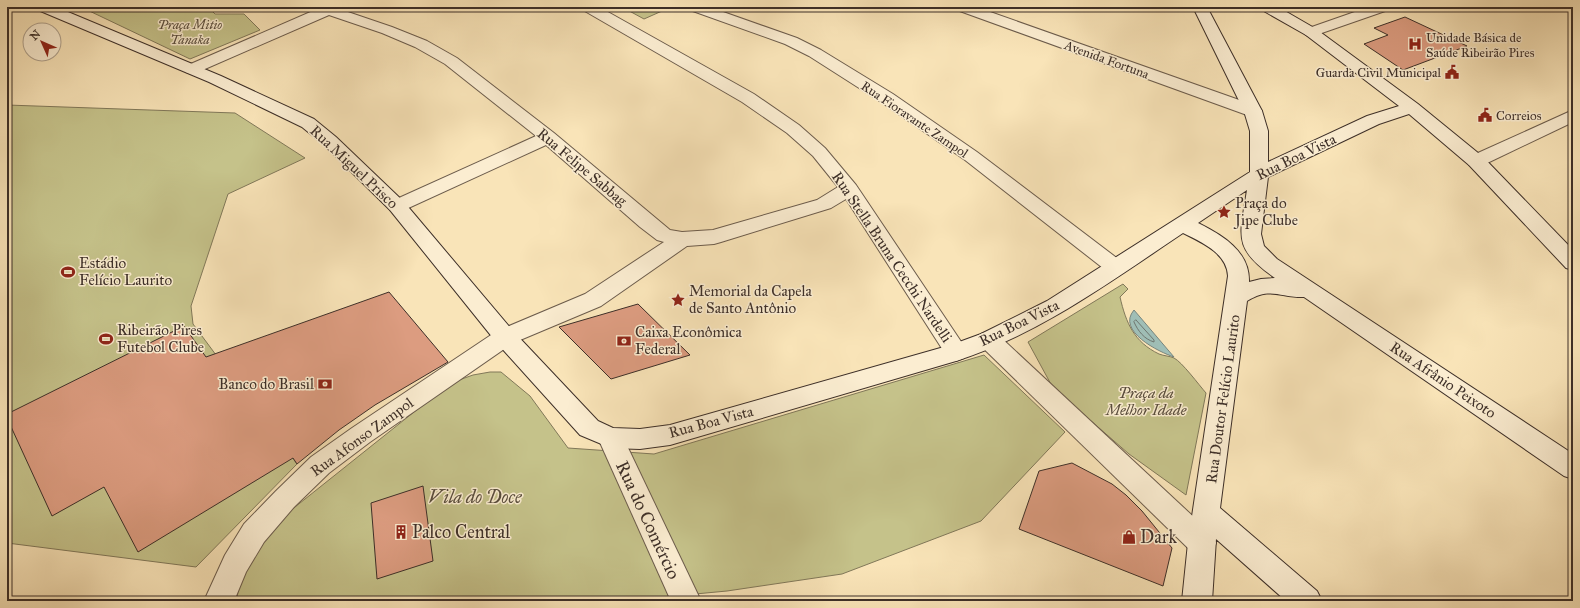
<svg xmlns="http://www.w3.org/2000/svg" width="1580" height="608" font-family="'IM FELL Great Primer',serif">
<rect width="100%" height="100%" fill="#f9e4b8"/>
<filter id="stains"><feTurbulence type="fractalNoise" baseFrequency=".005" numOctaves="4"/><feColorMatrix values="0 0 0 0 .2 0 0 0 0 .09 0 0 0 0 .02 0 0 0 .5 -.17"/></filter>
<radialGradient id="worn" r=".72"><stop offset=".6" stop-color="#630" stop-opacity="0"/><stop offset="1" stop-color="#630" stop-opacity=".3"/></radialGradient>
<g fill="#c5c28a" stroke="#817859">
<path d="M 81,7 L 208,7 L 215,14 L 244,14 L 260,30 L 190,59 Z"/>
<path d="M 622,7 L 671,7 L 644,19 Z"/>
<path d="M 7,105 L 235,113 L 305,158 L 228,194 L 191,306 L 193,324 L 297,464 L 196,567 L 7,543 Z"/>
<path d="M 1123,284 L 1128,289 L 1120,297 C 1126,323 1134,342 1159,354 C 1164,356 1170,356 1174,358 C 1182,362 1199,385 1206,393 L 1186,495 L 1129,454 L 1053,388 L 1028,342 Z"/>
<path d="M 984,355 L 1065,432 L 981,521 L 842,574 L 727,591 L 621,601 L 237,600 L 240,569 L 270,527 L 434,396 L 459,380 L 473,375 L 490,372 L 501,372 L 530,396 L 568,448 L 654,454 Z"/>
</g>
<path fill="#9fbeb6" stroke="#78857d" d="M 1134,310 L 1174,357 C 1159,352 1116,331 1134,310 Z"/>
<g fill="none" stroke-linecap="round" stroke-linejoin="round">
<path stroke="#6e766f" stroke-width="1" d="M 1136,320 L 1154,340 L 1154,342 C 1144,339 1138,331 1134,322 Z"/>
</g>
<g fill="#dc9c80" stroke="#3d2f28">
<path d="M 1405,17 L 1467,46 L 1403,70 L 1364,44 L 1388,35 L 1374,28 Z"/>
<path d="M 389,292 L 448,362 L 375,405 L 339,430 L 297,464 L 293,458 L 138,552 L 104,487 L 52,516 L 7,418 L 7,414 L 184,326 L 206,357 Z"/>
<path d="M 638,304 L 690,355 L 611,379 L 559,327 Z"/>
<path d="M 1072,463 L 1112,484 L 1126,495 L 1142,511 L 1172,548 L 1163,586 L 1019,529 L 1039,471 Z"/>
<path d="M 423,486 L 433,561 L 377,579 L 371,503 Z"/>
</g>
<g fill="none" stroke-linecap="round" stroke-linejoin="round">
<defs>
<g id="street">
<path d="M 322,7 L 343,7 L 342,10 L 392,27 L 427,41 L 457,58 L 554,133 L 670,230 L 682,232 L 713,230 L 817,200 L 838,187 L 813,156 L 787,133 L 742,102 L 583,10 L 581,7 L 599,7 L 754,94 L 799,125 L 825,148 L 856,185 L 968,352 L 964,358 L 956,361 L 948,358 L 846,199 L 831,208 L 721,242 L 714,244 L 687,246 L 601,306 L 513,343 L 370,442 L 329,473 L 294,507 L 264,542 L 246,572 L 234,601 L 204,601 L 225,555 L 244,524 L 276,491 L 311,457 L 352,428 L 497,331 L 585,294 L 664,242 L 657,240 L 640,227 L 546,145 L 404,210 L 397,212 L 390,210 L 387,206 L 390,202 L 536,136 L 445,64 L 415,47 L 382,33 L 329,15 L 198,72 L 192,74 L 186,72 L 184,69 L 186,66 Z"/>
<path d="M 688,7 L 709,7 L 797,38 L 821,50 L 893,94 L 977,152 L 1122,262 L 1126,267 L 1122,272 L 1115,274 L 1108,272 L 965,160 L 881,102 L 809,56 L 785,44 L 690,10 Z"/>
<path d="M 955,7 L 976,7 L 1259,107 L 1262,111 L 1259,115 L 1253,116 L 1247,115 L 957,10 Z"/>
<path d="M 1369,7 L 1390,7 L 1388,10 L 1316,35 L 1311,37 L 1306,35 L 1303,32 L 1306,29 Z"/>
<path d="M 1573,110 L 1573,122 L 1483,165 L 1476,167 L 1469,165 L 1467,161 L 1469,157 Z"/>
<path d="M 989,331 L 997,334 L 1212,534 L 1216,543 L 1212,552 L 1202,556 L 1192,552 L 981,346 L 978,340 L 981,334 Z"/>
<path d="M 611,428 L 620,431 L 701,601 L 671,601 L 598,438 L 602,431 Z"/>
</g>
<path id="secondary" d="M 36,7 L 56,7 L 221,76 L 314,119 L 336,137 L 404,202 L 513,331 L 598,421 L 613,428 L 640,429 L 670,425 L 951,345 L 981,334 L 1047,301 L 1250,172 L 1250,131 L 1244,111 L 1193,7 L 1207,7 L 1262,111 L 1268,131 L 1268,162 L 1367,116 L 1399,106 L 1306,35 L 1262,10 L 1260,7 L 1278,7 L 1316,29 L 1418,104 L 1483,157 L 1573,250 L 1573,270 L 1566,268 L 1469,165 L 1409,114 L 1379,124 L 1268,177 L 1261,234 L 1264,246 L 1277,259 L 1573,454 L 1573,479 L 1564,476 L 1304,297 C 1280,298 1271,286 1247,301 L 1220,508 L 1317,591 L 1322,601 L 1286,601 L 1216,539 L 1212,601 L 1182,601 L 1188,543 L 1228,276 C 1227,253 1201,242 1183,233 C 1111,281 1040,334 956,361 L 670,445 L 640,449 L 611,448 L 580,435 L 497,343 L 390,210 L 324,145 L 302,127 L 209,82 L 38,10 ZM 1247,190 C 1240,237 1232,248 1275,278 L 1261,279 L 1249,282 C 1250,251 1222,235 1198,223 Z"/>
</defs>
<use href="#street" stroke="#6c5c4c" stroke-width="2"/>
<use href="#secondary" stroke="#3d2f28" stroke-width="2"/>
<use href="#street" fill="#fbedd1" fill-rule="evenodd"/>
<use href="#secondary" fill="#fbedd1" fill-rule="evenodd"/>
</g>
<defs>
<symbol id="hospital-bare" viewBox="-9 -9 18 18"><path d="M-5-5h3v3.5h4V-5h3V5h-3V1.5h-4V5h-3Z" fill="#8f2418" stroke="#fbedd1" stroke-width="2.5" paint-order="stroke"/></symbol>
<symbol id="civic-bare" viewBox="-9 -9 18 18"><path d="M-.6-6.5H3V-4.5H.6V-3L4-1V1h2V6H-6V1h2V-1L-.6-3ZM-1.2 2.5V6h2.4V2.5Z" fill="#8f2418" stroke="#fbedd1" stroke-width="2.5" paint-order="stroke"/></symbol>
<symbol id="sight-bare" viewBox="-9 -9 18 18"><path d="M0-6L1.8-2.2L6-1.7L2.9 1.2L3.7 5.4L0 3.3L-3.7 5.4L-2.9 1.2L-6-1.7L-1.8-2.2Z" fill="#8f2418" stroke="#fbedd1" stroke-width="2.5" paint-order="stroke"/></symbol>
<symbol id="stadium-bare" viewBox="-9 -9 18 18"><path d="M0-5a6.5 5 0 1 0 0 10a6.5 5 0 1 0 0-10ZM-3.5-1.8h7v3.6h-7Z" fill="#8f2418" stroke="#fbedd1" stroke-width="2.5" paint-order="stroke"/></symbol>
<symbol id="bank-bare" viewBox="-9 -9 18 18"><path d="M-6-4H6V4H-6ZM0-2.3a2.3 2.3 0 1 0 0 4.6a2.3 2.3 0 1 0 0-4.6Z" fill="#8f2418" stroke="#fbedd1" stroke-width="2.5" paint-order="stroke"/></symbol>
<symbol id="building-bare" viewBox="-9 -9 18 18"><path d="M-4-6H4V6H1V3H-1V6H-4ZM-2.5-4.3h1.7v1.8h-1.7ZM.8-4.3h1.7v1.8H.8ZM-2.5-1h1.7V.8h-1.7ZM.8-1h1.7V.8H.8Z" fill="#8f2418" stroke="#fbedd1" stroke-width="2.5" paint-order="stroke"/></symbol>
<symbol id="shop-bare" viewBox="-9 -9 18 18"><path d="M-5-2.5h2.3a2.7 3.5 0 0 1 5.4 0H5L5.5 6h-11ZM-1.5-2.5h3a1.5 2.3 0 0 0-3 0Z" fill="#8f2418" stroke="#fbedd1" stroke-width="2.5" paint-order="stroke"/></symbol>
</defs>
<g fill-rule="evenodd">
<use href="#hospital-bare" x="1405" y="34" width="20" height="20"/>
<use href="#civic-bare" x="1442" y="62" width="20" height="20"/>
<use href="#civic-bare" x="1475" y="105" width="20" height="20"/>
<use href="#sight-bare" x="1214" y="202" width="20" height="20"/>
<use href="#stadium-bare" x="58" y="262" width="20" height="20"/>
<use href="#sight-bare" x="668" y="290" width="20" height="20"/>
<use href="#stadium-bare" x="96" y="329" width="20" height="20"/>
<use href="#bank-bare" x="614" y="331" width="20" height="20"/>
<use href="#bank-bare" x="315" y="374" width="20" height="20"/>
<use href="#building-bare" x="391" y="522" width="20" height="20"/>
<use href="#shop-bare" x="1119" y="527" width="20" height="20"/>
</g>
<g text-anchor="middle" stroke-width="3" stroke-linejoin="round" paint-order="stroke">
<g font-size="13" font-style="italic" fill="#584c3c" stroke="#fbedd1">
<text x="190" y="29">Praça Mitio<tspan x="190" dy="15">Tanaka</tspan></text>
</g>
<g font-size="13" fill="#3d2f28" stroke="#fbedd1" text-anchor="start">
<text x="1426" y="42">Unidade Básica de<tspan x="1426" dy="15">Saúde Ribeirão Pires</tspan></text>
<text x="1441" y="77" text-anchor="end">Guarda Civil Municipal</text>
<text x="1496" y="120">Correios</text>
</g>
<g font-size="13" fill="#3d2f28" stroke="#fbedd1">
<text transform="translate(1107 59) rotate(20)" y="5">Avenida Fortuna</text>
<text transform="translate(915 119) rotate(34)" y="5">Rua Fioravante Zampol</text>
</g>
<g font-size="15" fill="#3d2f28" stroke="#fbedd1">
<text transform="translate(1296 157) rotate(-26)" y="5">Rua Boa Vista</text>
<text transform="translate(354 167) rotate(43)" y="5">Rua Miguel Prisco</text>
<text transform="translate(582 167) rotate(40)" y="5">Rua Felipe Sabbag</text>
<text transform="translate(892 257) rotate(56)" y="5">Rua Stella Bruna Cecchi Nardelli</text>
<text transform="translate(1019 323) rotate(-26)" y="5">Rua Boa Vista</text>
<text transform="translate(1443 380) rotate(34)" y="5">Rua Afrânio Peixoto</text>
<text transform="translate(1223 399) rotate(-82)" y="5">Rua Doutor Felício Laurito</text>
<text transform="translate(711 422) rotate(-15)" y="5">Rua Boa Vista</text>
<text transform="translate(362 437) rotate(-36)" y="5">Rua Afonso Zampol</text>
</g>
<g font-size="15" fill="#3d2f28" stroke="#fbedd1" text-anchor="start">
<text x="1235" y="208">Praça do<tspan x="1235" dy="17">Jipe Clube</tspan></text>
<text x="79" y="268">Estádio<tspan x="79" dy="17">Felício Laurito</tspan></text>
<text x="689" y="296">Memorial da Capela<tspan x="689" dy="17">de Santo Antônio</tspan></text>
<text x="117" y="335">Ribeirão Pires<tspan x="117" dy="17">Futebol Clube</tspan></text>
<text x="635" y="337">Caixa Econômica<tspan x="635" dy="17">Federal</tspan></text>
<text x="314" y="389" text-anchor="end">Banco do Brasil</text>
</g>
<g font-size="15" font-style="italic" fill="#584c3c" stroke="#fbedd1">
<text x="1146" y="398">Praça da<tspan x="1146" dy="17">Melhor Idade</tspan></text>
</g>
<g font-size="18" font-style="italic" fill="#584c3c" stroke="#fbedd1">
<text x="475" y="503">Vila do Doce</text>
</g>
<g font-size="18" fill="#3d2f28" stroke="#fbedd1">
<text transform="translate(648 520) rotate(65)" y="6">Rua do Comércio</text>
</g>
<g font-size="18" fill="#3d2f28" stroke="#fbedd1" text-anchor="start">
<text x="412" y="538">Palco Central</text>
<text x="1140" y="543">Dark</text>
</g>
</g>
<rect width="1580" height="608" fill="none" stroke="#f9e4b8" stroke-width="24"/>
<rect x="8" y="8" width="1564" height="592" fill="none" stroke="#3d2f28" stroke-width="2"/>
<rect x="12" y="12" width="1556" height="584" fill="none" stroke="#3d2f28"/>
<g transform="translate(42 42) rotate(315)"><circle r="19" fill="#fbedd1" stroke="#afa18d"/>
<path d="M0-3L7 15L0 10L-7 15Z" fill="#8f2418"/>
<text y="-6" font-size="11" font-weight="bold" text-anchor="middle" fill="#3d2f28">N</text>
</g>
<rect width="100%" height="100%" filter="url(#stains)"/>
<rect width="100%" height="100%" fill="url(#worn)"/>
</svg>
